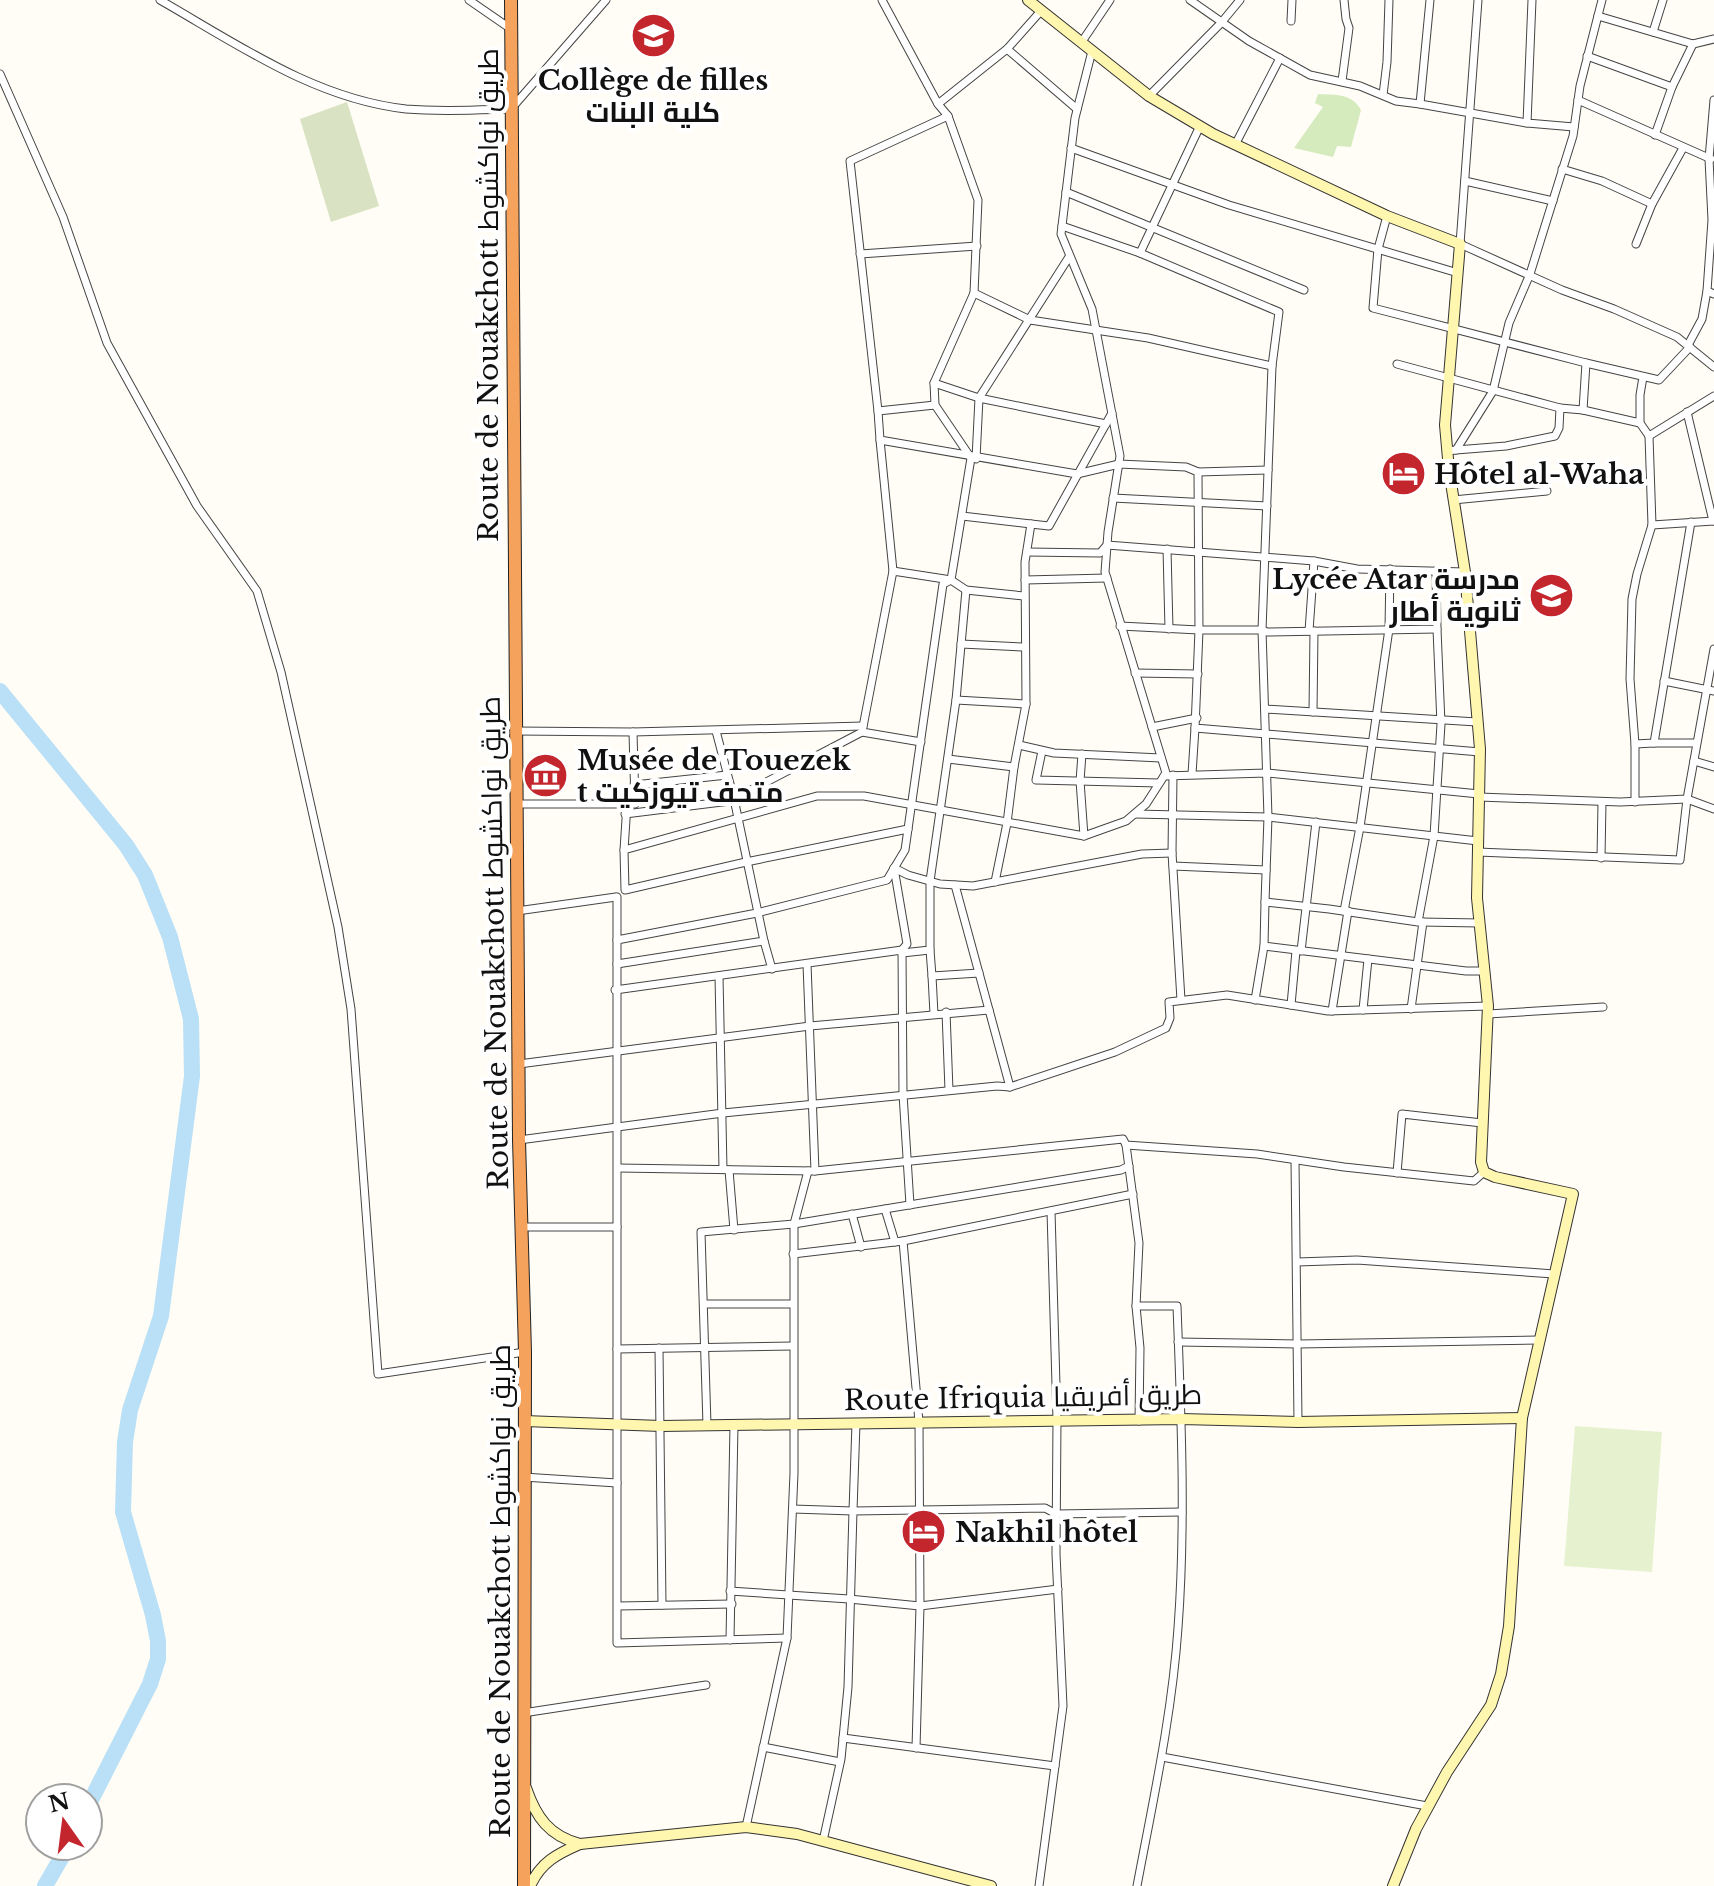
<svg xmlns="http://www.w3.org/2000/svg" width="1714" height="1886" font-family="'Libre Baskerville',Cairo,serif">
<rect width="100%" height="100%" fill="#fffdf5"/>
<path fill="#d5ebbd" d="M 1318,94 C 1335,95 1352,93 1361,110 L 1351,147 L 1337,146 L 1333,157 L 1294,148 L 1323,107 L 1315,103 Z"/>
<path fill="#d9e3c4" d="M 347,102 L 379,206 L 331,222 L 300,119 Z"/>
<path fill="#e6f2cf" d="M 1575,1426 L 1662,1432 L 1652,1572 L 1564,1566 Z"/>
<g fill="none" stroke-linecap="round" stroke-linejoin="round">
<g stroke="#b9e0f7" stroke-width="16">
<path d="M 0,691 L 126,845 L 145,875 L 170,937 L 191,1019 L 192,1076 L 161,1316 L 130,1410 L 125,1442 L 123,1512 L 153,1615 L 158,1641 L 158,1659 L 150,1684 L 88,1806"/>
<path d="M 45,1886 L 68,1846"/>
</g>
<defs>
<g id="street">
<path d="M 160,0 C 237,44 315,99 406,109 C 441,112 476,110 511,109 L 606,0"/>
<path d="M 469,0 L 511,29"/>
<path d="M 1190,0 L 1249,41 L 1310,75 L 1360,86 L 1396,101 L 1420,104 L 1430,0"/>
<path d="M 1478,0 L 1460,244 L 1562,290 L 1614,309 L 1677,337 L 1714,367"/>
<path d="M 1532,0 L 1527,123 L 1574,127"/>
<path d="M 1598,16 L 1693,44 L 1714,39"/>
<path d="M 1291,21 L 1292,0"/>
<path d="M 1653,32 L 1663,0"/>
<path d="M 1081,43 L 1110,0"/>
<path d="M 1007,49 L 1077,109"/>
<path d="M 1587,56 L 1672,87 L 1693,44"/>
<path d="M 0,74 L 63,217 L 107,343 L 197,506 L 257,591 L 281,672 L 338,927 L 351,1009 L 378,1374 L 525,1352"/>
<path d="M 1342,81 L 1349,28 L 1346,19 L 1344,0"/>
<path d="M 1383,95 L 1387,62 L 1389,0"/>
<path d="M 1149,96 L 1221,23 L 1240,0"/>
<path d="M 1578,100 L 1711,159"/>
<path d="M 1714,100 L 1709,159 L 1712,220 L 1707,291 L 1714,294"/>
<path d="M 938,104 L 1007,49 L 1040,12"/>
<path d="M 1420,104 L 1527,123"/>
<path d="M 1655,135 L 1672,87"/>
<path d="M 1235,145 L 1280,58"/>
<path d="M 1071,148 L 1229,205 L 1458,273"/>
<path d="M 1562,169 L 1602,181 L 1652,204 L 1683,148"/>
<path d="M 1465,181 L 1553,201"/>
<path d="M 1066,192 L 1304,290"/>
<path d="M 1387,216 L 1378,249 L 1373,308 L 1586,363"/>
<path d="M 1062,226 L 1140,253 L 1200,126"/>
<path d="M 1636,244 L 1652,204"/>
<path d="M 1140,253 L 1279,312 L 1272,366"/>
<path d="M 860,254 L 977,246"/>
<path d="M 1069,257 L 979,398 L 1106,424"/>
<path d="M 974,293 L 1030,320 L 1148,338 L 1272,366 L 1262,630 L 1268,817 L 1265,902"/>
<path d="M 1688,345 L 1702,319 L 1707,291"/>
<path d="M 1397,364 L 1560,408"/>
<path d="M 1643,377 L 1640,395 L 1640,423 L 1583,410 L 1586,363 L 1659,380 L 1690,347"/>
<path d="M 934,383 L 979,398 L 976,459"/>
<path d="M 935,405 L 878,411 L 850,161 L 948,116"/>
<path d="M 878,411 L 880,440 L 1077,474 L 1119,464 L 1186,467 L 1198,472 L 1199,630 L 1195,728 L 1480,752"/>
<path d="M 1687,412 L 1713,521"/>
<path d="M 1640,423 L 1649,436 L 1714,396"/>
<path d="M 1649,436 L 1652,525 L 1637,574 L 1632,599 L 1630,679 L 1635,744 L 1654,743 L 1691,522"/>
<path d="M 880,440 L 893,571"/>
<path d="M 1456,450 L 1506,446 L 1555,436 L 1559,428 L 1560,408 L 1583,410"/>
<path d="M 1447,451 L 1456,450 L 1493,391 L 1509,323 L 1530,274 L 1573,136 L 1580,86 L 1602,0"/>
<path d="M 1198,472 L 1268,470"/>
<path d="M 1113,498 L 1267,506"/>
<path d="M 1453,500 L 1547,491"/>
<path d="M 962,516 L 1031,524"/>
<path d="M 1652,525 L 1714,521"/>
<path d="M 1167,549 L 1169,629"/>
<path d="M 1027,552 L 1100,553 L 1107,545 L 1314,561 L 1357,569 L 1465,572"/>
<path d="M 1025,580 L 1107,578"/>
<path d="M 1120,626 L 1199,630 L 1262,630 L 1267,632 L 1437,629 L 1436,571"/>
<path d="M 1309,631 L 1314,561"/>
<path d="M 961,644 L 1023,647"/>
<path d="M 1135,673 L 1198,674"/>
<path d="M 1664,681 L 1714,691"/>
<path d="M 956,700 L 1026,704"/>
<path d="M 1265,709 L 1477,722"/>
<path d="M 1313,712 L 1314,631"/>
<path d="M 1152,727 L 1197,718"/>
<path d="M 515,731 L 633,732 L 863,726"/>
<path d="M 862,732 L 921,742"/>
<path d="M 1654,743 L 1696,743"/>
<path d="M 1019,745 L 1054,753 L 1161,758"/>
<path d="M 1042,751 L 1036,780 L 1159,783"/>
<path d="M 1082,754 L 1080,781 L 1084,836"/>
<path d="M 948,759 L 1014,767"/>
<path d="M 1694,761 L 1714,767"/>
<path d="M 1192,774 L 1195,728"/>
<path d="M 1173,775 L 1172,853 L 1181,1000"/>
<path d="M 1164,776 L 1267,773 L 1479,794"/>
<path d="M 634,785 L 727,775"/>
<path d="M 1479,797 L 1620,802 L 1687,799 L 1714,649"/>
<path d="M 1635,802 L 1635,744"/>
<path d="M 516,804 L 635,804 L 633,732"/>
<path d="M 627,804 L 624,850 L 817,796 L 864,796 L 1084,836 L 1126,821 L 1146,804 L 1166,773 L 1105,572 L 1108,532 L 1120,456 L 1092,309 L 1061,234 L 1075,118 L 1092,51"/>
<path d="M 625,814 L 730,801 L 862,732 L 893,571 L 951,580 L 966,590 L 1024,596"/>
<path d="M 1135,814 L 1268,817 L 1478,841"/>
<path d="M 624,850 L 625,890 L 746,862 L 908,829"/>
<path d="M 1478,852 L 1680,860 L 1687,799 L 1714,809"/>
<path d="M 1601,858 L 1602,802"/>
<path d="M 1173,866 L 1266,870"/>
<path d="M 894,868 L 908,875 L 940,884 L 973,886 L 1142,854 L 1172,853"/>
<path d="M 894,868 L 907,944 L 902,950"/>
<path d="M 995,882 L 1007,823 L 1014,767 L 1026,704 L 1025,562 L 1031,524 L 1049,526 L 1112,413"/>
<path d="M 955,885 L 1010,1087"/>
<path d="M 517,911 L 616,897"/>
<path d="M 1344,911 L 1360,827 L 1389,629 L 1390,569"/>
<path d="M 1420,922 L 1480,923"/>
<path d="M 617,940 L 617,897"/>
<path d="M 764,941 L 772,969"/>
<path d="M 1264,946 L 1466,971 L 1485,971"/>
<path d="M 930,950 L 932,976 L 979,973"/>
<path d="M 1301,951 L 1316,822"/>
<path d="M 902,953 L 930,950 L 930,881 L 956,700 L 966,590"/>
<path d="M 617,964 L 764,941 L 734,799 L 716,731"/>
<path d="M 807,964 L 815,1171"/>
<path d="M 719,976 L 723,1169"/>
<path d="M 932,976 L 934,1014"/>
<path d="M 615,990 L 902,950 L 903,1094 L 910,1205"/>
<path d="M 1255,1000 L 1264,946 L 1265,902 L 1329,909 L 1418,922 L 1434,836 L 1441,724 L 1437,629"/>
<path d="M 1291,1005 L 1296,951"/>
<path d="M 1411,1009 L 1423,922"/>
<path d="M 1363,1010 L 1368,959"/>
<path d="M 1332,1011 L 1348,911"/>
<path d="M 946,1012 L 949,1090"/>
<path d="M 1488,1014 L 1603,1007"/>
<path d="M 519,1064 L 810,1026 L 989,1010"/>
<path d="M 519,1140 L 723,1113 L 997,1086 L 1010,1087 L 1115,1052 L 1166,1028 L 1170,1018 L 1169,1002 L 1227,995 L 1328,1011 L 1488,1006"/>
<path d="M 1126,1145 L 1139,1243 L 1136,1306 L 1140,1348 L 1139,1421"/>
<path d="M 1295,1160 L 1298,1422"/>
<path d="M 618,1168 L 815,1171 L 1123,1139 L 1126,1145 L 1257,1154 L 1344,1167 L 1474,1181 L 1484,1172"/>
<path d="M 729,1170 L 734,1230"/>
<path d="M 1397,1173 L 1402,1114 L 1482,1123"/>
<path d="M 885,1209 L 895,1242"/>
<path d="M 852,1214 L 861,1247"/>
<path d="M 521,1227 L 617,1227"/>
<path d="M 793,1254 L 903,1241"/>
<path d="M 1297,1262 L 1357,1260 L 1554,1274"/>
<path d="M 704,1304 L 793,1304"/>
<path d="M 1136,1306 L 1177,1306 C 1181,1413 1186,1521 1178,1628 C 1172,1715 1153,1801 1137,1886"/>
<path d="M 1178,1342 L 1298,1344 L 1539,1340"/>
<path d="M 659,1348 L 662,1605"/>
<path d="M 617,1349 L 793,1346"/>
<path d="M 707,1425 L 701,1232 L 794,1224 L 1121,1170 L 1129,1166"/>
<path d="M 523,1477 L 617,1483"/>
<path d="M 793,1509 L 853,1511 L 856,1423"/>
<path d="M 730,1591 L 849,1599 L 920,1606 L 1058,1589"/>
<path d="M 618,1606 L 732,1604"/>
<path d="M 787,1638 L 617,1643 L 617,940 L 757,913 L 887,880 L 905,850 L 943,584 L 951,580 L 971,458 L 935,405 L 934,383 L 974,293 L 978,200 L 948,116 L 938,104 L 882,0"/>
<path d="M 730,1640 L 734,1425"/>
<path d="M 523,1713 L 706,1685"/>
<path d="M 843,1738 L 1055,1766"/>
<path d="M 763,1747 L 840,1762"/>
<path d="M 916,1748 L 920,1606 L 919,1422 L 903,1241 L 1133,1194"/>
<path d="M 1162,1757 L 1427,1806"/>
<path d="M 746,1827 L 787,1638 L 794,1473 L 794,1224 L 808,1171"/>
<path d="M 823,1841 L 841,1759 L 848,1687 L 853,1511 L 1045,1508 L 1056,1514 L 1182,1512"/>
<path d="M 1039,1886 L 1063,1706 L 1056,1554 L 1057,1420 L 1051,1211"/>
</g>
<g id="secondary">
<path d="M 1028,0 L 1149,96 L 1213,134 L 1387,216 L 1460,244 L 1445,425 L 1449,470 L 1465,572 L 1480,749 L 1477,898 L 1488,1006 L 1481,1162 L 1484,1172 L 1495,1177 L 1573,1194 L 1522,1418 L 1509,1626 L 1501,1674 L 1491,1705 L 1447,1772 L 1416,1829 L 1393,1886"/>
<path d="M 524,1421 L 661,1426 L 1181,1419 L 1298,1422 L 1522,1418"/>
<path d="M 526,1788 C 536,1817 549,1836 580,1844 L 746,1827 L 797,1834 L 991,1886"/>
<path d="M 530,1886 C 541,1862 557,1854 580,1844"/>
</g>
<path id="highway" d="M 511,0 L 519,1140 L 525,1352 L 524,1886"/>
</defs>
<use href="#street" stroke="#444" stroke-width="9"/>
<use href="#secondary" stroke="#333" stroke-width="12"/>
<use href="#highway" stroke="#222" stroke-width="14"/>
<use href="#street" stroke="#fff" stroke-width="7"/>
<use href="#secondary" stroke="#fff6b0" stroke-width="10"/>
<use href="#highway" stroke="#f5a25d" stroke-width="12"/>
</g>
<defs>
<symbol id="school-disc" viewBox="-11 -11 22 22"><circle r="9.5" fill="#c4262e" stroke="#fff"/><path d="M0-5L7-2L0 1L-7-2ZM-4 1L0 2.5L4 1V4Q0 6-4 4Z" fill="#fff"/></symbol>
<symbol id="hotel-disc" viewBox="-11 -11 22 22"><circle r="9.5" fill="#c4262e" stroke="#fff"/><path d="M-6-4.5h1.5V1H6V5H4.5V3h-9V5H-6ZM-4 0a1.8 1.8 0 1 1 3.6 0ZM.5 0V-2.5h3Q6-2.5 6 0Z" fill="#fff"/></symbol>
<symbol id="museum-disc" viewBox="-11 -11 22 22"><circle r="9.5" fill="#c4262e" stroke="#fff"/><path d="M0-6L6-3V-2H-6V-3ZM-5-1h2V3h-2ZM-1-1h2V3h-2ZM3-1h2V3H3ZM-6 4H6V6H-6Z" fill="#fff"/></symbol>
</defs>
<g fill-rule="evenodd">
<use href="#school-disc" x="628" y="10" width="51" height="51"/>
<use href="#hotel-disc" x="1378" y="448" width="51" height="51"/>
<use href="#school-disc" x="1526" y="570" width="51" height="51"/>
<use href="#museum-disc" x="520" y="750" width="51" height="51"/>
<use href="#hotel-disc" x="898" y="1506" width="51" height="51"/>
</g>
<g text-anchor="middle" stroke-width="8" stroke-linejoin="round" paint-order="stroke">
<g font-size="28" font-weight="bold" fill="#111" stroke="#fff" text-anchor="start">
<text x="653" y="90" text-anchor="middle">Collège de filles<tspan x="653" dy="32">كلية البنات</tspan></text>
<text x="1434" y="484">Hôtel al-Waha</text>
<text x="1520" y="589" text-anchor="end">Lycée Atar مدرسة<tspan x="1520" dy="32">ثانوية أطار</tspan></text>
<text x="577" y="770">Musée de Touezek<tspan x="577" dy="32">t متحف تيوزكيت</tspan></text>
<text x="955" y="1542">Nakhil hôtel</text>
</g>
<g font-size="28" fill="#111" stroke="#fff">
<text transform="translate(488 295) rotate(-90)" y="10">Route de Nouakchott طريق نواكشوط</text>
<text transform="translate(494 943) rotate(-91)" y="10">Route de Nouakchott طريق نواكشوط</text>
<text transform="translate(1023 1397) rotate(-1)" y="10">Route Ifriquia طريق أفريقيا</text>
<text transform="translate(500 1591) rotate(-90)" y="10">Route de Nouakchott طريق نواكشوط</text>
</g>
</g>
<g transform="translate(64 1822) rotate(346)"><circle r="38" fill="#ffffff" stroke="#a0a0a0" stroke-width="2"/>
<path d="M0-6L14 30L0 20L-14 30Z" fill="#c4262e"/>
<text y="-12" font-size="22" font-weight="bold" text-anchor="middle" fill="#111111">N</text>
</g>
</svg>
